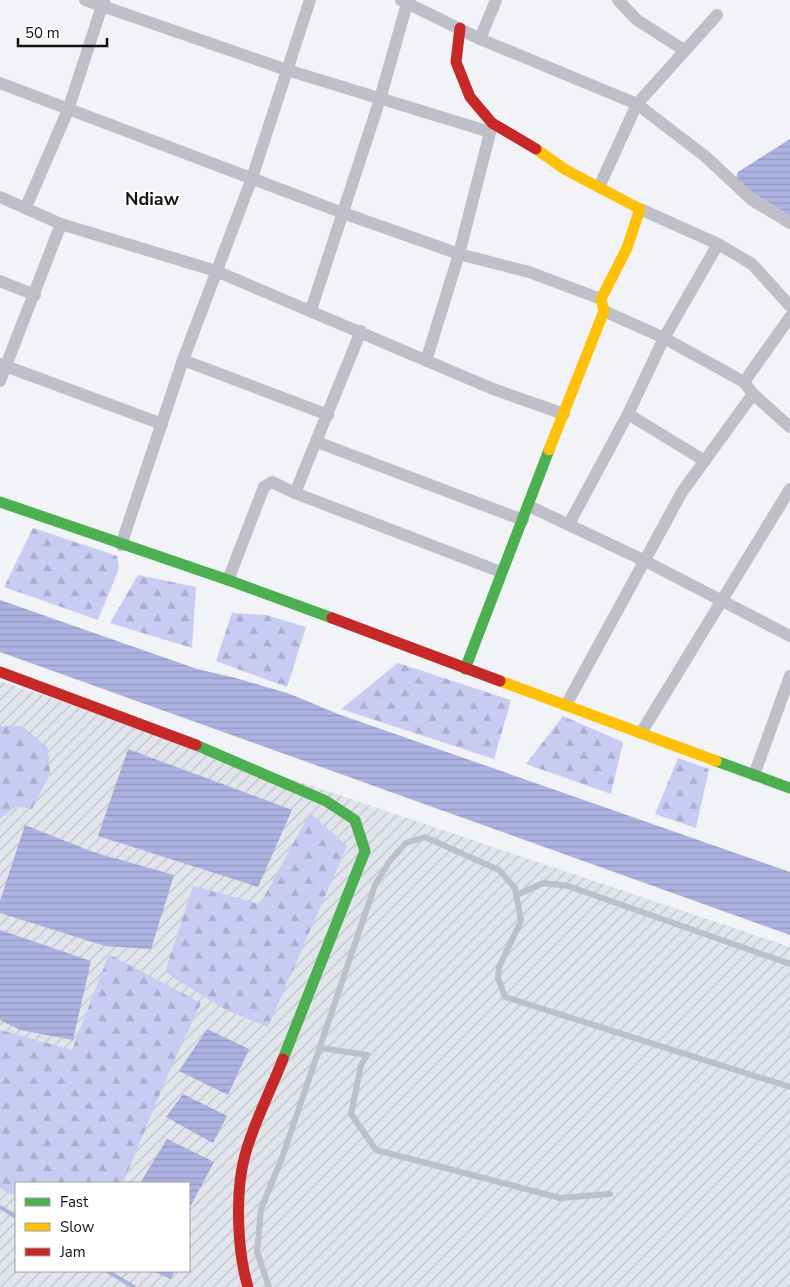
<svg xmlns="http://www.w3.org/2000/svg" width="790" height="1287" font-family="'Nunito Sans',sans-serif">
<defs>
<pattern id="industrial-furrows" width="10" height="10" patternUnits="userSpaceOnUse" patternTransform="scale(1.25)"><rect width="10" height="10" fill="#e2e4ec"/><path d="M-1 1l2-2M0 10L10 0M9 11l2-2" fill="none" stroke="#c1c3ca"/></pattern>
<pattern id="forest-firs" width="22" height="20" patternUnits="userSpaceOnUse" patternTransform="scale(1.25)"><rect width="22" height="20" fill="#c8ccf3"/><path d="M5 1l3.5 6h-7zM16 11l3.5 6h-7z" fill="#abaecf"/></pattern>
<pattern id="water-rules" width="6" height="5" patternUnits="userSpaceOnUse" patternTransform="scale(1.25)"><rect width="6" height="5" fill="#acb2e0"/><path d="M0 2.5h6" fill="none" stroke="#9398bf"/></pattern>
</defs>
<rect width="100%" height="100%" fill="#f2f3f6"/>
<path fill="url(#industrial-furrows)" fill-rule="evenodd" d="M 0,681 L 790,947 L 790,1287 L 0,1287 ZM 16,1183 L 189,1183 L 189,1271 L 16,1271 Z"/>
<g fill="url(#forest-firs)">
<path d="M 33,528 L 117,556 L 119,568 L 98,620 L 4,587 Z"/>
<path d="M 138,575 L 196,587 L 192,648 L 110,623 Z"/>
<path d="M 232,613 L 266,615 L 306,627 L 287,687 L 216,661 Z"/>
<path d="M 398,663 L 511,700 L 494,759 L 341,709 Z"/>
<path d="M 563,716 L 623,742 L 611,794 L 526,764 Z"/>
<path d="M 0,726 L 22,726 L 48,748 L 50,774 L 32,809 L 16,806 L 0,819 Z"/>
<path d="M 678,758 L 709,769 L 696,828 L 655,814 Z"/>
<path d="M 310,813 L 347,846 L 268,1027 L 226,1010 L 165,972 L 193,886 L 260,904 Z"/>
<path d="M 109,954 L 201,1003 L 169,1072 L 123,1183 L 16,1183 L 16,1196 L 0,1188 L 0,1030 L 72,1050 Z"/>
</g>
<g fill="url(#water-rules)">
<path d="M 790,139 L 790,216 L 735,182 L 738,172 Z"/>
<path d="M 0,600 L 197,669 L 236,678 L 290,694 L 338,714 L 790,872 L 790,935 L 0,652 Z"/>
<path d="M 128,749 L 292,810 L 258,887 L 98,836 Z"/>
<path d="M 25,825 L 93,852 L 174,875 L 151,949 L 105,946 L 0,913 L 0,901 Z"/>
<path d="M 0,930 L 91,961 L 73,1040 L 20,1030 L 0,1020 Z"/>
<path d="M 207,1029 L 249,1049 L 228,1095 L 179,1071 Z"/>
<path d="M 183,1094 L 227,1116 L 213,1143 L 166,1117 Z"/>
<path d="M 167,1139 L 214,1162 L 189,1209 L 189,1183 L 140,1183 Z"/>
<path d="M 152,1271 L 175,1271 L 171,1279 Z"/>
</g>
<g fill="none" stroke-linecap="round" stroke-linejoin="round">
<g stroke="#acb2e0" stroke-width="4">
<path d="M 0,1207 L 16,1217"/>
<path d="M 107,1271 L 134,1287"/>
</g>
<g stroke="#bebfc9" stroke-width="6">
<path d="M 517,895 L 543,883 L 568,886 L 790,964"/>
<path d="M 321,1048 L 367,1055 L 361,1065 L 351,1114 L 376,1150 L 560,1198 L 610,1194"/>
<path d="M 269,1287 L 257,1252 L 261,1209 L 282,1158 L 375,885 L 389,862 L 406,843 L 425,837 L 499,870 L 515,888 L 521,921 L 499,967 L 498,978 L 505,997 L 790,1087"/>
</g>
<g stroke="#bebfc9" stroke-width="12">
<path d="M 85,0 L 287,70 L 490,132"/>
<path d="M 401,0 L 480,39 L 637,104 L 599,187"/>
<path d="M 618,0 L 637,20 L 684,50"/>
<path d="M 717,15 L 637,104 L 706,157 L 752,200 L 790,223"/>
<path d="M 480,39 L 496,0"/>
<path d="M 0,83 L 343,213 L 459,254 L 529,272 L 601,299"/>
<path d="M 0,197 L 61,224 L 216,271 L 493,389 L 564,414"/>
<path d="M 26,207 L 68,110 L 104,0"/>
<path d="M 640,209 L 718,244 L 752,264 L 790,306"/>
<path d="M 0,281 L 35,295"/>
<path d="M 311,310 L 380,99 L 408,0"/>
<path d="M 604,311 L 664,338 L 744,382 L 753,394 L 790,427"/>
<path d="M 183,360 L 328,415"/>
<path d="M 426,361 L 459,254 L 492,125"/>
<path d="M 0,364 L 162,424"/>
<path d="M 0,381 L 61,224"/>
<path d="M 744,382 L 790,317"/>
<path d="M 628,414 L 705,461"/>
<path d="M 317,442 L 523,520"/>
<path d="M 295,493 L 361,331"/>
<path d="M 529,506 L 643,560 L 790,636"/>
<path d="M 569,524 L 628,414 L 664,338 L 718,244"/>
<path d="M 121,545 L 183,360 L 252,178 L 310,0"/>
<path d="M 228,580 L 264,487 L 272,482 L 295,493 L 501,572"/>
<path d="M 566,705 L 682,492 L 753,394"/>
<path d="M 641,733 L 790,489"/>
<path d="M 754,775 L 790,676"/>
</g>
<g stroke="#4caf50" stroke-width="11">
<path d="M 0,502 L 228,580 L 332,618"/>
<path d="M 465,669 L 549,450"/>
<path d="M 196,745 L 326,801 L 355,820 L 365,851 L 283,1059"/>
<path d="M 716,761 L 790,788"/>
</g>
<g stroke="#ffc107" stroke-width="11">
<path d="M 536,149 L 566,170 L 640,209 L 627,248 L 601,299 L 604,311 L 549,450"/>
<path d="M 500,681 L 716,761"/>
</g>
<g stroke="#c62828" stroke-width="11">
<path d="M 460,28 L 456,62 L 470,97 L 492,123 L 536,149"/>
<path d="M 332,618 L 500,681"/>
<path d="M 0,672 L 196,745"/>
<path d="M 248,1287 C 237,1251 235,1191 245,1155 C 254,1122 271,1090 283,1059"/>
</g>
</g>
<g text-anchor="middle" stroke-width="4.5" stroke-linejoin="round" paint-order="stroke">
<g font-size="18" font-weight="bold" fill="#111113" stroke="#fff">
<text x="152" y="205">Ndiaw</text>
</g>
</g>
<rect x="15" y="1182" width="175" height="90" fill="#ffffff" stroke="#a0a0a1"/>
<rect x="25" y="1198" width="25" height="8" fill="#4caf50" stroke="#a0a0a1"/>
<text x="60" y="1207" font-size="15" fill="#111113">Fast</text>
<rect x="25" y="1223" width="25" height="8" fill="#ffc107" stroke="#a0a0a1"/>
<text x="60" y="1232" font-size="15" fill="#111113">Slow</text>
<rect x="25" y="1248" width="25" height="8" fill="#c62828" stroke="#a0a0a1"/>
<text x="60" y="1257" font-size="15" fill="#111113">Jam</text>
<path d="M18 38v8h89v-8" fill="none" stroke="#111113" stroke-width="2.5"/>
<text x="25" y="38" font-size="15" fill="#111113" stroke="#ffffff" stroke-width="4" paint-order="stroke">50 m</text>
</svg>
